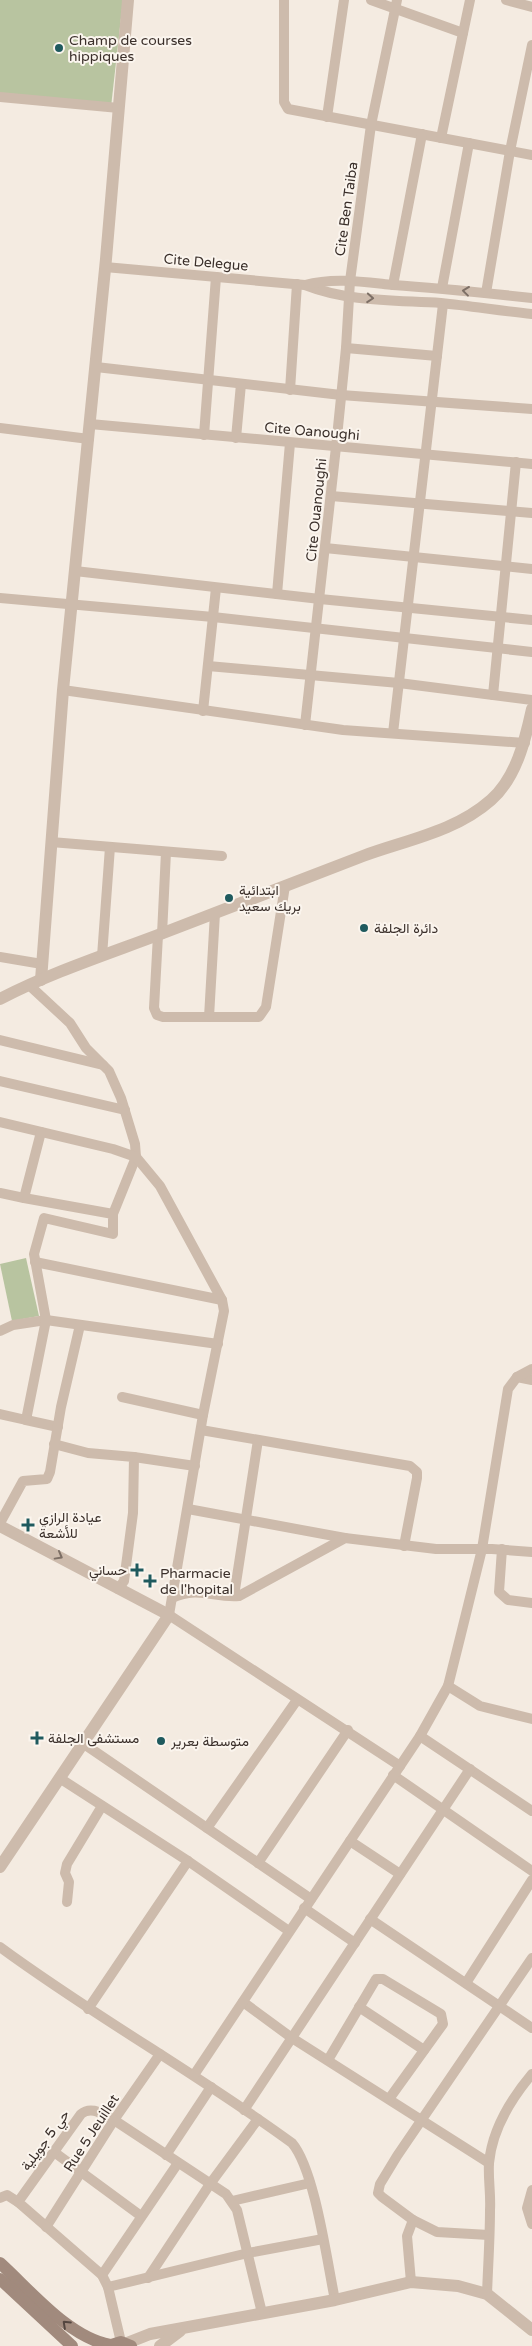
<svg xmlns="http://www.w3.org/2000/svg" width="532" height="2346" font-family="'Varela Round',Vazirmatn,sans-serif">
<rect width="100%" height="100%" fill="#f4ebe1"/>
<g fill="#b8c4a0">
<path d="M 0,0 L 123,0 L 111,107 L 0,97 Z"/>
<path d="M 26,1258 L 39,1316 L 12,1321 L 0,1264 Z"/>
</g>
<g fill="none" stroke-linecap="round" stroke-linejoin="round">
<g stroke="#cdbbac" stroke-width="10">
<path d="M 284,0 L 284,102 L 288,109 L 532,155"/>
<path d="M 371,0 L 463,33"/>
<path d="M 506,0 L 532,7"/>
<path d="M 0,97 L 119,108"/>
<path d="M 327,117 L 344,0"/>
<path d="M 441,138 L 470,0"/>
<path d="M 105,267 L 305,285 C 348,302 395,300 441,303 C 471,306 502,311 532,314"/>
<path d="M 305,285 C 334,277 364,282 393,285 C 440,288 486,293 532,298"/>
<path d="M 393,285 L 422,134"/>
<path d="M 442,288 L 469,143"/>
<path d="M 486,293 L 510,151 L 532,45"/>
<path d="M 346,348 L 437,356"/>
<path d="M 96,367 L 341,395 L 532,409"/>
<path d="M 290,390 L 297,284"/>
<path d="M 90,424 L 532,464"/>
<path d="M 0,428 L 89,439"/>
<path d="M 204,435 L 216,277"/>
<path d="M 236,438 L 241,384"/>
<path d="M 331,496 L 532,513"/>
<path d="M 325,548 L 532,569"/>
<path d="M 75,571 L 320,599 L 532,620"/>
<path d="M 277,594 L 290,443"/>
<path d="M 0,598 L 213,617 L 532,652"/>
<path d="M 208,666 L 399,683 L 532,700"/>
<path d="M 63,690 L 343,730 L 525,743"/>
<path d="M 493,695 L 516,462"/>
<path d="M 203,711 L 216,588"/>
<path d="M 305,725 L 336,447 L 346,348 L 350,281 L 371,125 L 397,0"/>
<path d="M 393,733 L 443,304"/>
<path d="M 51,842 L 222,856"/>
<path d="M 162,934 L 166,852"/>
<path d="M 158,935 L 154,1008 L 157,1015 L 163,1017 L 259,1017 L 266,1007 L 285,886"/>
<path d="M 102,956 L 110,847"/>
<path d="M 0,957 L 42,964"/>
<path d="M 29,985 L 70,1023 L 86,1048 L 109,1071 L 121,1098 L 135,1144 L 136,1157 L 113,1214"/>
<path d="M 209,1017 L 215,913"/>
<path d="M 0,1040 L 103,1065"/>
<path d="M 0,1081 L 125,1110"/>
<path d="M 0,1122 L 113,1149 L 136,1157 L 160,1186 L 222,1300 L 224,1311 L 203,1415 L 169,1615 L 400,1766"/>
<path d="M 0,1193 L 24,1198"/>
<path d="M 35,1262 L 222,1300"/>
<path d="M 0,1331 L 13,1325 L 46,1320 L 218,1344"/>
<path d="M 517,1377 L 532,1380"/>
<path d="M 122,1397 L 203,1415"/>
<path d="M 0,1414 L 26,1420 L 46,1320 L 34,1254 L 44,1218 L 113,1234 L 113,1214 L 24,1198 L 41,1132"/>
<path d="M 26,1420 L 58,1427"/>
<path d="M 201,1430 L 410,1466 L 417,1472 L 417,1478 L 404,1546"/>
<path d="M 54,1444 L 88,1453 L 134,1457 L 133,1513 L 124,1581 L 118,1589"/>
<path d="M 134,1457 L 195,1466"/>
<path d="M 188,1509 L 345,1538"/>
<path d="M 0,1523 L 23,1481 L 47,1479 L 50,1472 L 61,1407 L 80,1325"/>
<path d="M 502,1549 L 499,1592 L 508,1600 L 532,1603"/>
<path d="M 234,1596 L 258,1440"/>
<path d="M 172,1598 C 199,1586 213,1598 239,1596 L 345,1538 L 436,1549 L 492,1549 L 532,1552"/>
<path d="M 448,1686 L 480,1706 L 532,1719"/>
<path d="M 420,1736 L 532,1811"/>
<path d="M 84,1744 L 311,1899"/>
<path d="M 393,1775 L 532,1871"/>
<path d="M 61,1779 L 188,1861 L 289,1931"/>
<path d="M 207,1828 L 297,1700"/>
<path d="M 350,1841 L 400,1874"/>
<path d="M 258,1863 L 348,1730"/>
<path d="M 67,1902 L 69,1882 L 65,1873 L 67,1864 L 102,1806"/>
<path d="M 304,1908 L 355,1943"/>
<path d="M 370,1919 L 532,2028"/>
<path d="M 0,1947 C 95,2017 198,2074 292,2143 C 315,2170 327,2262 335,2300"/>
<path d="M 466,1983 L 532,1880"/>
<path d="M 243,2002 L 292,2038 L 489,2163"/>
<path d="M 359,2007 L 424,2050"/>
<path d="M 88,2009 L 188,1861"/>
<path d="M 328,2060 L 376,1979 L 383,1979 L 441,2014 L 443,2024 L 389,2099"/>
<path d="M 194,2075 L 420,1736 L 448,1686 L 461,1634 L 482,1549 L 508,1389 L 517,1377 L 532,1369"/>
<path d="M 244,2110 L 470,1769"/>
<path d="M 54,2152 L 141,2216"/>
<path d="M 166,2155 L 211,2087"/>
<path d="M 532,2190 L 527,2208 L 532,2224"/>
<path d="M 0,2198 L 7,2195 L 18,2202"/>
<path d="M 232,2201 L 310,2183"/>
<path d="M 413,2220 L 382,2197 L 378,2193 L 380,2184 L 397,2156 L 532,1958"/>
<path d="M 46,2227 L 114,2120 L 160,2054"/>
<path d="M 102,2275 L 178,2163"/>
<path d="M 148,2278 L 210,2184 L 258,2119"/>
<path d="M 411,2282 L 407,2236 L 413,2220 L 437,2232 L 489,2235"/>
<path d="M 108,2287 L 248,2253 L 323,2239"/>
<path d="M 487,2294 C 488,2266 490,2238 490,2210 C 491,2194 488,2179 489,2163 C 492,2130 511,2099 532,2074"/>
<path d="M 121,2342 L 108,2287 L 102,2275 L 18,2202 L 81,2114 C 92,2105 103,2115 114,2120 L 226,2194 L 237,2210 L 262,2313"/>
</g>
<g stroke="#cdbbac" stroke-width="12">
<path d="M 41,980 L 63,690 L 106,259 L 128,0"/>
<path d="M 0,999 C 50,973 105,955 158,935 C 227,909 295,882 363,856 C 406,840 455,832 491,800 C 516,778 525,741 532,709"/>
<path d="M 0,1526 L 169,1615 L 0,1867"/>
<path d="M 127,2343 L 150,2334 L 335,2300 L 411,2282 L 458,2286 L 487,2294 L 532,2330"/>
<path d="M 160,2346 L 180,2331"/>
</g>
<g stroke="#a18a7d" stroke-width="12">
<path d="M 0,2263 C 31,2291 68,2337 110,2345"/>
<path d="M 0,2279 L 72,2346"/>
<path d="M 108,2346 L 121,2342 L 131,2346"/>
</g>
</g>
<defs><path id="oneway-chevron" d="M-2-3.5L2.5 0L-2 3.5" fill="none" stroke-width="1.6" stroke-linecap="round" stroke-linejoin="round" transform="scale(1.25)"/></defs>
<g stroke="#7d6f65">
<use href="#oneway-chevron" transform="translate(466 291) rotate(-173)"/>
<use href="#oneway-chevron" transform="translate(370 298) rotate(4)"/>
<use href="#oneway-chevron" transform="translate(59 1556) rotate(29)"/>
</g>
<use stroke="#544640" href="#oneway-chevron" transform="translate(66 2324) rotate(-137)"/>
<g fill="#1f5a5e" stroke="#fbf5ee" stroke-width="2">
<circle cx="59" cy="48" r="5"/>
<circle cx="229" cy="898" r="5"/>
<circle cx="364" cy="928" r="5"/>
<path d="M25.5 1517.5h5v5h5v5h-5v5h-5v-5h-5v-5h5z"/>
<path d="M134.5 1562.5h5v5h5v5h-5v5h-5v-5h-5v-5h5z"/>
<path d="M147.5 1573.5h5v5h5v5h-5v5h-5v-5h-5v-5h5z"/>
<path d="M34.5 1730.5h5v5h5v5h-5v5h-5v-5h-5v-5h5z"/>
<circle cx="161" cy="1741" r="5"/>
</g>
<g text-anchor="middle" stroke-width="4" stroke-linejoin="round" paint-order="stroke">
<g font-size="14" fill="#3b302b" stroke="#fbf5ee" text-anchor="start">
<text x="69" y="45">Champ de courses<tspan x="69" dy="16">hippiques</tspan></text>
<text x="239" y="895">ابتدائية<tspan x="239" dy="16">بريك سعيد</tspan></text>
<text x="374" y="933">دائرة الجلفة</text>
<text x="39" y="1522">عيادة الرازي<tspan x="39" dy="16">للأشعة</tspan></text>
<text x="127" y="1575" text-anchor="end">حساني</text>
<text x="160" y="1578">Pharmacie<tspan x="160" dy="16">de l'hopital</tspan></text>
<text x="48" y="1743">مستشفى الجلفة</text>
<text x="171" y="1746">متوسطة بعرير</text>
</g>
<g font-size="14" fill="#3b302b" stroke="#fbf5ee">
<text transform="translate(346 209) rotate(-82)" y="5">Cite Ben Taiba</text>
<text transform="translate(206 262) rotate(5)" y="5">Cite Delegue</text>
<text transform="translate(312 431) rotate(5)" y="5">Cite Oanoughi</text>
<text transform="translate(316 510) rotate(-84)" y="5">Cite Ouanoughi</text>
<text transform="translate(91 2133) rotate(-57)" y="5">Rue 5 Jeuillet</text>
<text transform="translate(45 2140) rotate(-54)" y="5">حي 5 جويلية</text>
</g>
</g>
</svg>
